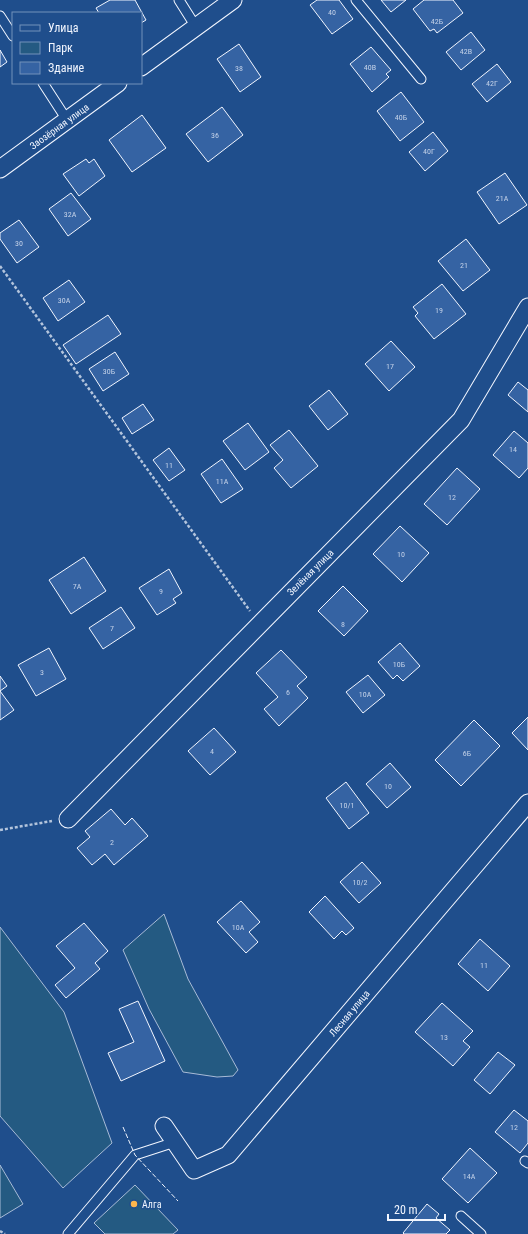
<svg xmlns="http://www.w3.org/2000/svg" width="528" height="1234" font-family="'Roboto Condensed',sans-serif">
<rect width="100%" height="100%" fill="#1f4e8c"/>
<g fill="#245a82" stroke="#a8bbd7">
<path d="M 164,914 L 188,979 L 238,1070 L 233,1076 L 217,1077 L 183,1072 L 149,1009 L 123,950 Z"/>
<path d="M 0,927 L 64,1012 L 112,1143 L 63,1188 L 0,1116 Z"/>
<path d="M 0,1165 L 23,1204 L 0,1218 Z"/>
<path d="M 135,1185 L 178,1230 L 173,1234 L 105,1234 L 94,1223 Z"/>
</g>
<g fill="#3563a3" stroke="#f2f6ff">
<path d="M 110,0 L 135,0 L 146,20 L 141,23 L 141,13 L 99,13 L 96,8 Z"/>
<path d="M 317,0 L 339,0 L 353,19 L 332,34 L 310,5 Z"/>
<path d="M 381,0 L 406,0 L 391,12 Z"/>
<path d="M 424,0 L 453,0 L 463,13 L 437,33 L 434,29 L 430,31 L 413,9 Z"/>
<path d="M 471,32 L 485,50 L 461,70 L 446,52 Z"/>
<path d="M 239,44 L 261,77 L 240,92 L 217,59 Z"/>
<path d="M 371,47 L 391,70 L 386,74 L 389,77 L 372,92 L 350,64 Z"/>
<path d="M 0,50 L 7,62 L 0,67 Z"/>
<path d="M 497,64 L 511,82 L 487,102 L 472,84 Z"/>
<path d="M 401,92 L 424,122 L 400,141 L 377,111 Z"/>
<path d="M 222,107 L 243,135 L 208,162 L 186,134 Z"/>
<path d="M 142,115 L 166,148 L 132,172 L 109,140 Z"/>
<path d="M 433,132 L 448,151 L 425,171 L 409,152 Z"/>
<path d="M 86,159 L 89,163 L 94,159 L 105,176 L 79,196 L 63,174 Z"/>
<path d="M 505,173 L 527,205 L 499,224 L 477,192 Z"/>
<path d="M 71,193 L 91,219 L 68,236 L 49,209 Z"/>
<path d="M 19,220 L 39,247 L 17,263 L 0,239 L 0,233 Z"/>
<path d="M 466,239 L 490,270 L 463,291 L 438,261 Z"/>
<path d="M 69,280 L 85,302 L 58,321 L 43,298 Z"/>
<path d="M 442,284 L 466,314 L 434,339 L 415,316 L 418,313 L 413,307 Z"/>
<path d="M 108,315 L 121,334 L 76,364 L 63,345 Z"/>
<path d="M 391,341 L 415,367 L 389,391 L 365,364 Z"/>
<path d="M 115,352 L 129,374 L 103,391 L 89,369 Z"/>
<path d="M 518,382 L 528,390 L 528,412 L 508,395 Z"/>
<path d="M 329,390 L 348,414 L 328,430 L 309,406 Z"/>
<path d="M 143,404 L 154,420 L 132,434 L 122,418 Z"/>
<path d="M 248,423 L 269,452 L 245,470 L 223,441 Z"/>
<path d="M 289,430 L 318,466 L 291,488 L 274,468 L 283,460 L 270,445 Z"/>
<path d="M 514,431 L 528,443 L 528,468 L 519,478 L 493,455 Z"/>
<path d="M 169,448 L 185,470 L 169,481 L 153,460 Z"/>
<path d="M 222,459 L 243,489 L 221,503 L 201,474 Z"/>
<path d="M 457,468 L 480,489 L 447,525 L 424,504 Z"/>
<path d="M 400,526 L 429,553 L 402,582 L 373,554 Z"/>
<path d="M 84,557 L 106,591 L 71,614 L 49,580 Z"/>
<path d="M 169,569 L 182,593 L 173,599 L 176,603 L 157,615 L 139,588 Z"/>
<path d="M 343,586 L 368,611 L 344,636 L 318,611 Z"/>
<path d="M 121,607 L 135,628 L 103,649 L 89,628 Z"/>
<path d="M 400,643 L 420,666 L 403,681 L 397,675 L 393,679 L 378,662 Z"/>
<path d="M 49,648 L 66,679 L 36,696 L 18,665 Z"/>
<path d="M 281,650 L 307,677 L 297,686 L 308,698 L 279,726 L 264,709 L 278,697 L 256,673 Z"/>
<path d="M 368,675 L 385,695 L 363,713 L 346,692 Z"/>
<path d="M 0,676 L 7,686 L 0,691 L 14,710 L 0,720 Z"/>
<path d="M 528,717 L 528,750 L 512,733 Z"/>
<path d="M 474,720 L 500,746 L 461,786 L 435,760 Z"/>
<path d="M 214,728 L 236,752 L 210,775 L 188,751 Z"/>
<path d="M 390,763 L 411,787 L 387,808 L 366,784 Z"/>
<path d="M 346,782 L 369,813 L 349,829 L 326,798 Z"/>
<path d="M 111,809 L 125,825 L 132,818 L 148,836 L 114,865 L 105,854 L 92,865 L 77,848 L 90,837 L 85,831 Z"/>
<path d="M 362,862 L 381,883 L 359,903 L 340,882 Z"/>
<path d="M 325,896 L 354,928 L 346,935 L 342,931 L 334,939 L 309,912 Z"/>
<path d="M 241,901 L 260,922 L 249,932 L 258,942 L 246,953 L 217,922 Z"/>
<path d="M 84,923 L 108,951 L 95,963 L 100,969 L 66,998 L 55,985 L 75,968 L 56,946 Z"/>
<path d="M 480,939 L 510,966 L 488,991 L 458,964 Z"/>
<path d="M 138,1001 L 165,1061 L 121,1081 L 108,1053 L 134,1042 L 119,1009 Z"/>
<path d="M 442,1003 L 473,1031 L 463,1041 L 470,1047 L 453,1066 L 415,1032 Z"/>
<path d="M 498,1052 L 515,1065 L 490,1094 L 474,1080 Z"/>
<path d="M 514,1110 L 528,1121 L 528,1143 L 520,1153 L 495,1132 Z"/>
<path d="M 470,1148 L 497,1173 L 468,1203 L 442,1179 Z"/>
<path d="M 427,1204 L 439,1214 L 436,1218 L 450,1230 L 446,1234 L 404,1234 L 403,1233 Z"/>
</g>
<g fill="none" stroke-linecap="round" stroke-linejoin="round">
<defs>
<g id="service">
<path d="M 179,0 L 196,27"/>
<path d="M 356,0 L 421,79"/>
<path d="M 0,16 L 13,36"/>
<path d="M 43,83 L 67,120"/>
<path d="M 525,1161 L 528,1163"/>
<path d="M 461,1216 L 481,1234"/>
<path d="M 68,1234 L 135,1155 L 175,1142"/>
</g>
<g id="minor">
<path d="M 141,67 L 233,0"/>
<path d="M 0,169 L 118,83"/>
<path d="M 68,819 L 461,420 L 528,307"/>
<path d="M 164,1126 L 194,1170 L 228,1155 L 528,803"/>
</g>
</defs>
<use href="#service" stroke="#f2f6ff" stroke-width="11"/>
<use href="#minor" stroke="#f2f6ff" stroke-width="19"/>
<g stroke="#b3c4dc" stroke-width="2.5" stroke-dasharray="3 2" stroke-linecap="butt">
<path d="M 0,266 L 250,611"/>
<path d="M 0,830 L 52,821"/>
<path d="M 0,1231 L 5,1234"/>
</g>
<use href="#service" stroke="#1f4e8c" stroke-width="9"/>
<use href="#minor" stroke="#1f4e8c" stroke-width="17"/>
<path stroke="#f2f6ff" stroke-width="1" stroke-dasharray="5 2" stroke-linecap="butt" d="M 123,1127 L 135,1155 L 178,1201"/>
</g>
<circle fill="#ffb74d" stroke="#1f4e8c" stroke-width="1.5" cx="134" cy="1204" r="4"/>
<g text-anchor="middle" stroke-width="3" stroke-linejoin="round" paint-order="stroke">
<g font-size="8" fill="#c3d1e8">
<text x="332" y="15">40</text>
<text x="437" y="24">42Б</text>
<text x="466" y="54">42В</text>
<text x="370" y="70">40В</text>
<text x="239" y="71">38</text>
<text x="492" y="86">42Г</text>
<text x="401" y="120">40Б</text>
<text x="215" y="138">36</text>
<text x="429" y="154">40Г</text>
<text x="502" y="201">21А</text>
<text x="70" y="217">32А</text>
<text x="19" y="246">30</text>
<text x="464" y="268">21</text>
<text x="64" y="303">30А</text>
<text x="439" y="313">19</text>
<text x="390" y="369">17</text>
<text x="109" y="374">30Б</text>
<text x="513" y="452">14</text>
<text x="169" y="468">11</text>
<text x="222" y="484">11А</text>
<text x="452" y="500">12</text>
<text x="401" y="557">10</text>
<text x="77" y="589">7А</text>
<text x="161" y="594">9</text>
<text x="343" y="627">8</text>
<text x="112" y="631">7</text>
<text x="399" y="667">10Б</text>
<text x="42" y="675">3</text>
<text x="288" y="695">6</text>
<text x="365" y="697">10А</text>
<text x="212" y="754">4</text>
<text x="467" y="756">6Б</text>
<text x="388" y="789">10</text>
<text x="347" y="808">10/1</text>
<text x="112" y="845">2</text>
<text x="360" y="885">10/2</text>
<text x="238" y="930">10А</text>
<text x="484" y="968">11</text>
<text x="444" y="1040">13</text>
<text x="514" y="1130">12</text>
<text x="469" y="1179">14А</text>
</g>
<g font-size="10" fill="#f2f6ff" stroke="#1f4e8c">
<text transform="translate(59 126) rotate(-36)" y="4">Заозёрная улица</text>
<text transform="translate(310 572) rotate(-45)" y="4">Зелёная улица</text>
<text transform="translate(349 1013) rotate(-50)" y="4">Лесная улица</text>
</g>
<g font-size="10" fill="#f2f6ff" stroke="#1f4e8c" text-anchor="start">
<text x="142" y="1208">Алга</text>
</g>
</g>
<rect x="12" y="12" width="130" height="72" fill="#1f4e8c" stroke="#7391ba"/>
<rect x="20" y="25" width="20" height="6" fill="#1f4e8c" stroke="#7391ba"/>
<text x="48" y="32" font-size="12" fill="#f2f6ff">Улица</text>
<rect x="20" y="42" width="20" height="12" fill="#245a82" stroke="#7391ba"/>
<text x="48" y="52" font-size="12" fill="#f2f6ff">Парк</text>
<rect x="20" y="62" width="20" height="12" fill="#3563a3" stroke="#7391ba"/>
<text x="48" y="72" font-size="12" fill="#f2f6ff">Здание</text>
<path d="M388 1214v6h57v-6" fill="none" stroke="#f2f6ff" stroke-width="2"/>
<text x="394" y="1214" font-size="12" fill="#f2f6ff" stroke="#1f4e8c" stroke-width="3" paint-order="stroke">20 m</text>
</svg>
